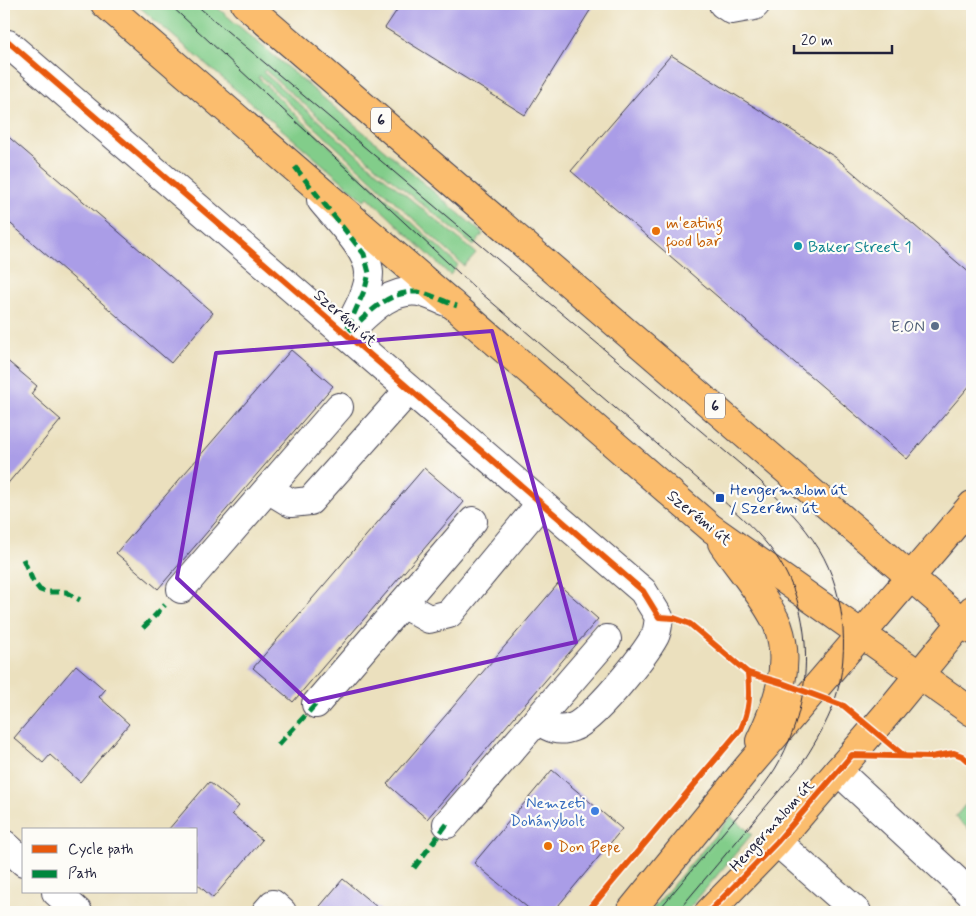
<svg xmlns="http://www.w3.org/2000/svg" width="976" height="916" font-family="Mynerve,sans-serif">
<rect width="100%" height="100%" fill="#fdfcf7"/>
<filter id="ink" filterUnits="userSpaceOnUse"><feTurbulence type="fractalNoise" baseFrequency=".02" numOctaves="2"/><feDisplacementMap in="SourceGraphic" scale="10" xChannelSelector="R" yChannelSelector="G"/><feConvolveMatrix kernelMatrix="1 2 1 2 8 2 1 2 1" color-interpolation-filters="sRGB"/></filter>
<filter id="wash" filterUnits="userSpaceOnUse"><feTurbulence type="fractalNoise" baseFrequency=".0096" numOctaves="4" result="noise"/><feDisplacementMap in="SourceGraphic" scale="20" xChannelSelector="R" yChannelSelector="G"/><feGaussianBlur stdDeviation="1.12" result="paint"/><feColorMatrix in="noise" values="0 0 0 0 0 0 0 0 0 0 0 0 0 0 0 0 0 1.4 0 .05"/><feComposite in="paint" operator="in"/></filter>
<g filter="url(#wash)">
<rect width="100%" height="100%" fill="#ebe0be"/>
<g fill="#82cd8a" stroke="#527862">
<path d="M 136,4 L 213,4 L 483,234 L 474,246 L 380,170 L 265,70 L 263,72 L 363,160 L 476,253 L 464,266 L 260,76 L 258,77 L 299,118 L 458,265 L 450,275 L 368,197 L 364,200 Z"/>
<path d="M 972,797 L 972,832 L 955,817 Z"/>
<path d="M 731,817 L 752,834 L 686,912 L 650,912 Z"/>
</g>
<g id="blocks">
<g fill="#aa9de7">
<path d="M 401,4 L 594,4 L 525,115 L 385,28 Z"/>
<path d="M 671,55 L 835,157 L 972,275 L 972,383 L 907,459 L 571,171 Z"/>
<path d="M 4,133 L 213,313 L 171,363 L 4,218 Z"/>
<path d="M 291,350 L 333,386 L 158,589 L 116,553 Z"/>
<path d="M 4,358 L 37,386 L 31,394 L 61,420 L 4,488 Z"/>
<path d="M 424,468 L 464,502 L 293,702 L 253,668 Z"/>
<path d="M 558,584 L 598,619 L 427,819 L 387,784 Z"/>
<path d="M 76,665 L 105,690 L 99,697 L 129,724 L 80,782 L 50,755 L 43,763 L 14,738 Z"/>
<path d="M 552,770 L 622,829 L 553,912 L 533,912 L 474,863 Z"/>
<path d="M 209,782 L 239,806 L 232,814 L 262,840 L 213,898 L 196,883 L 196,830 L 168,830 Z"/>
<path d="M 343,879 L 383,912 L 315,912 Z"/>
</g>
</g>
</g>
<g filter="url(#ink)">
<use href="#blocks" fill-opacity="0" stroke="#403e4f" stroke-width="1"/>
<g fill="none" stroke-linecap="round" stroke-linejoin="round">
<defs>
<g id="minor">
<path d="M 723,4 L 732,10 L 754,6 L 756,4"/>
<path d="M 8,44 L 643,591 L 659,617 C 658,623 658,630 655,636 C 645,655 592,721 573,727 C 558,733 550,728 537,720"/>
<path d="M 321,200 C 335,218 369,250 369,273 C 369,293 353,317 345,334"/>
<path d="M 352,328 C 370,311 391,288 419,292 C 430,294 442,301 452,304"/>
<path d="M 268,489 L 291,503 L 310,501 L 409,390"/>
<path d="M 181,589 L 339,407"/>
<path d="M 402,604 L 429,619 L 449,614 L 541,503"/>
<path d="M 316,704 L 473,521"/>
<path d="M 838,771 L 972,895"/>
<path d="M 447,824 L 607,639"/>
<path d="M 777,842 L 857,912"/>
<path d="M 4,844 L 24,862"/>
<path d="M 56,892 L 78,912"/>
<path d="M 266,912 L 273,904 L 282,912"/>
</g>
<g id="major">
<path d="M 105,4 L 711,528 L 972,712"/>
<path d="M 245,4 L 972,630"/>
<path d="M 722,543 C 738,567 768,601 778,626 C 792,666 777,705 760,741"/>
<path d="M 630,912 L 748,767 L 972,505"/>
<path d="M 709,912 L 777,842 L 886,715 L 972,610"/>
</g>
</defs>
<use href="#minor" stroke="#403e4f" stroke-width="30"/>
<use href="#major" stroke="#403e4f" stroke-width="30"/>
<use href="#minor" stroke="#fff" stroke-width="28"/>
<use href="#major" stroke="#fbbd6e" stroke-width="28"/>
<g stroke="#22223b" stroke-width="1">
<path d="M 169,4 L 474,287 L 720,498 C 740,516 761,534 776,556 C 818,618 813,706 775,769 C 763,788 747,805 732,822 C 707,852 682,882 657,912"/>
<path d="M 195,4 L 759,480 C 781,501 803,523 819,549 C 847,595 851,662 831,711 C 823,730 812,748 801,765 L 677,912"/>
</g>
<g stroke="#00873e" stroke-width="5" stroke-dasharray="10 5" stroke-linecap="butt">
<path d="M 295,167 L 364,254 L 369,273 L 365,289 L 345,334"/>
<path d="M 349,331 C 369,313 388,291 417,292 C 429,293 445,302 457,306"/>
<path d="M 23,559 L 33,581 L 40,590 L 46,592 L 66,592 L 80,600"/>
<path d="M 143,628 L 165,605"/>
<path d="M 278,745 L 316,704"/>
<path d="M 414,868 L 447,824"/>
</g>
<defs>
<g id="cycleway">
<path d="M 4,38 L 643,591 L 659,617 L 674,618 L 690,624 L 748,673 L 782,683 L 844,706 L 903,755"/>
<path d="M 587,912 L 741,729 C 750,709 750,695 748,673"/>
<path d="M 709,912 L 777,842 L 852,755 L 931,757 L 954,753 L 962,756 L 972,765"/>
</g>
</defs>
<use href="#cycleway" stroke="#fdfcf7" stroke-width="9"/>
<use href="#cycleway" stroke="#e8590c" stroke-width="6"/>
</g>
</g>
<path fill="none" stroke="#7b2cbf" stroke-width="4" stroke-linejoin="round" d="M 492,331 L 576,642 L 309,702 L 177,578 L 216,353 Z"/>
<g fill="#e8710a" stroke="#fdfcf7" stroke-width="2">
<circle cx="656" cy="231" r="5"/>
<circle cx="548" cy="846" r="5"/>
</g>
<circle fill="#0f9aa8" stroke="#fdfcf7" stroke-width="2" cx="798" cy="246" r="5"/>
<circle fill="#5c6f8a" stroke="#fdfcf7" stroke-width="2" cx="935" cy="326" r="5"/>
<rect fill="#1a4fb4" stroke="#fdfcf7" stroke-width="2" x="715" y="493" width="10" height="10" rx="2.5"/>
<circle fill="#3f7fe0" stroke="#fdfcf7" stroke-width="2" cx="595" cy="811" r="5"/>
<g text-anchor="middle" stroke-width="4.5" stroke-linejoin="round" paint-order="stroke">
<g fill="#fdfcf7" stroke="#646373" stroke-width="1">
<rect x="371" y="107.5" width="20" height="25" rx="4"/>
<rect x="705" y="393.5" width="20" height="25" rx="4"/>
</g>
<g font-size="15" font-weight="bold" fill="#22223b">
<text x="381" y="125">6</text>
<text x="715" y="411">6</text>
</g>
<g font-size="16" fill="#c56008" stroke="#fdfcf7" text-anchor="start">
<text x="666" y="228">m'eating<tspan x="666" dy="18">food bar</tspan></text>
<text x="558" y="852">Don Pepe</text>
</g>
<g font-size="16" fill="#0d838f" stroke="#fdfcf7" text-anchor="start">
<text x="808" y="252">Baker Street 1</text>
</g>
<g font-size="16" fill="#22223b" stroke="#fdfcf7">
<text transform="translate(346 317) rotate(41)" y="6">Szerémi út</text>
<text transform="translate(700 517) rotate(39)" y="6">Szerémi út</text>
<text transform="translate(771 825) rotate(-48)" y="6">Hengermalom út</text>
</g>
<g font-size="16" fill="#4e5e75" stroke="#fdfcf7" text-anchor="end">
<text x="925" y="332">E.ON</text>
</g>
<g font-size="16" fill="#164399" stroke="#fdfcf7" text-anchor="start">
<text x="730" y="495">Hengermalom út<tspan x="730" dy="18">/ Szerémi út</tspan></text>
</g>
<g font-size="16" fill="#366cbe" stroke="#fdfcf7" text-anchor="end">
<text x="585" y="808">Nemzeti<tspan x="585" dy="18">Dohánybolt</tspan></text>
</g>
</g>
<rect width="976" height="916" fill="none" stroke="#fdfcf7" stroke-width="20"/>
<rect x="22" y="828" width="175" height="65" fill="#fdfcf7" stroke="#a5a5ac"/>
<rect x="32" y="845" width="25" height="8" fill="#e8590c" stroke="#a5a5ac"/>
<text x="68" y="854" font-size="15" fill="#22223b">Cycle path</text>
<rect x="32" y="870" width="25" height="8" fill="#00873e" stroke="#a5a5ac"/>
<text x="68" y="878" font-size="15" fill="#22223b">Path</text>
<path d="M794 45v8h98v-8" fill="none" stroke="#22223b" stroke-width="2.5"/>
<text x="801" y="45" font-size="15" fill="#22223b" stroke="#fdfcf7" stroke-width="4" paint-order="stroke">20 m</text>
</svg>
